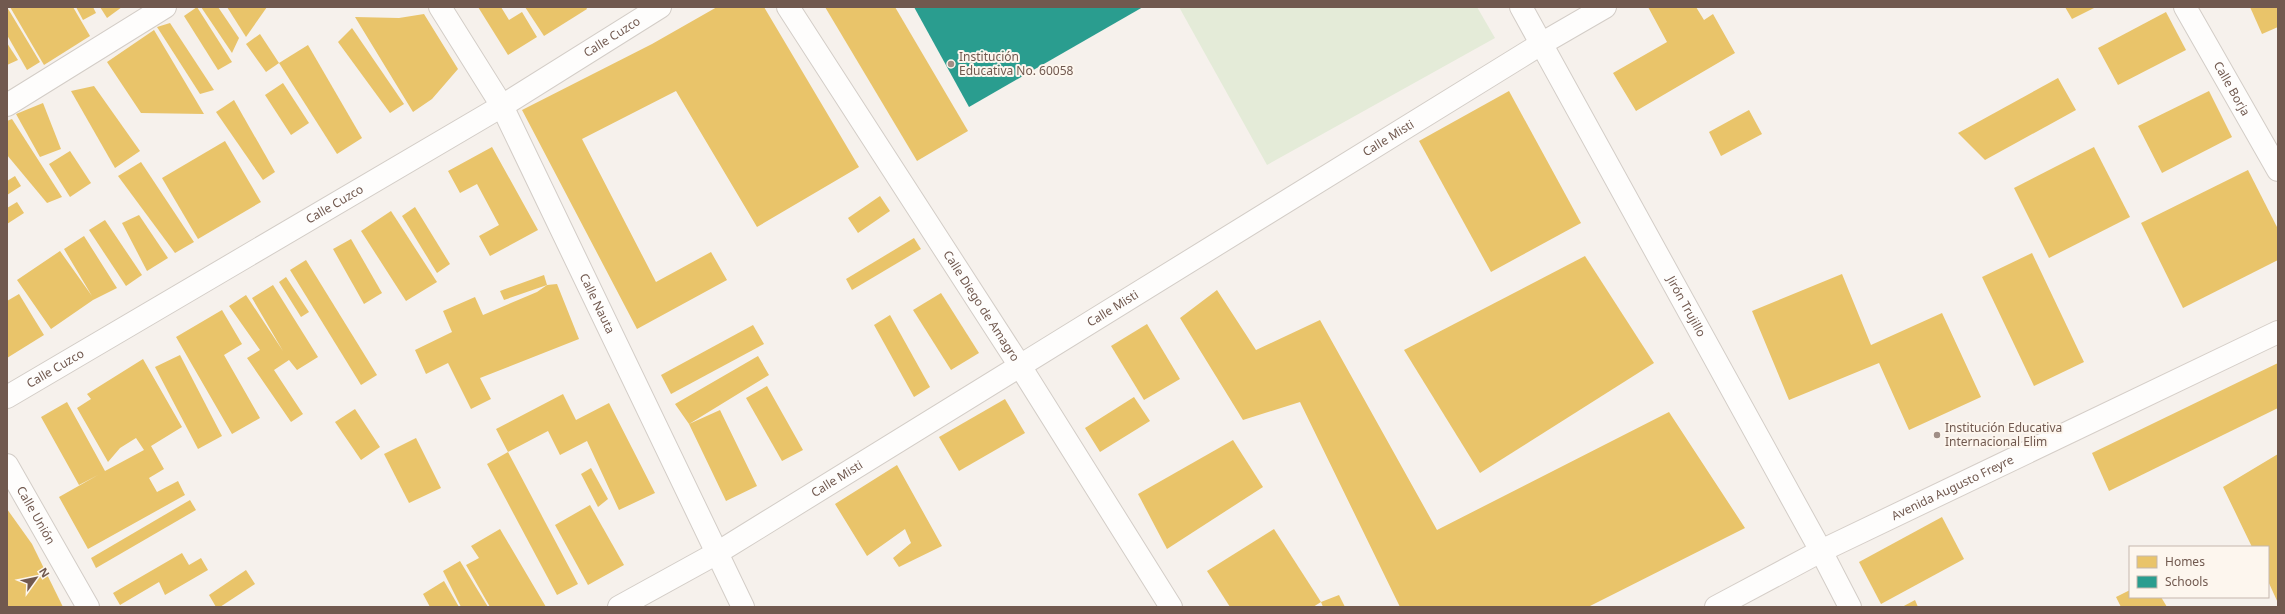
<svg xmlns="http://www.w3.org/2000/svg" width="2285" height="614" font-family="'Noto Sans',sans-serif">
<rect width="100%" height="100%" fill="#f6f1ec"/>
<path fill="#e4ebd8" d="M 1179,7 L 1477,7 L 1495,38 L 1267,165 Z"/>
<g fill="#e9c46a">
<path d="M 7,7 L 40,62 L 27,70 L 7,35 Z"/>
<path d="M 10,7 L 73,7 L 90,36 L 44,65 Z"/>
<path d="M 76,7 L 93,7 L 96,13 L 83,20 Z"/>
<path d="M 100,7 L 122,7 L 107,18 Z"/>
<path d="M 197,7 L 232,62 L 218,70 L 184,16 Z"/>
<path d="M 201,7 L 218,7 L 239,38 L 232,53 Z"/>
<path d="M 227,7 L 267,7 L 246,37 Z"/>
<path d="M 478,7 L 501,7 L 509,20 L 522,12 L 537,37 L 508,55 Z"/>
<path d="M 525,7 L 586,7 L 587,9 L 544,36 Z"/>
<path d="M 717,7 L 764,7 L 859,167 L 757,227 L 676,91 L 582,139 L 656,282 L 711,252 L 727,280 L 637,329 L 522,110 L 652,44 Z"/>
<path d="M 825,7 L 895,7 L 968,131 L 917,161 Z"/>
<path d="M 1648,7 L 1696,7 L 1704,20 L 1713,14 L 1735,53 L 1636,111 L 1613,73 L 1667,42 Z"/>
<path d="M 2065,7 L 2096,7 L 2072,19 Z"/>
<path d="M 2250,7 L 2278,7 L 2278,27 L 2262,34 Z"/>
<path d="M 2166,12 L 2186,50 L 2118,85 L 2098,48 Z"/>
<path d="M 424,14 L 458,69 L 432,99 L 413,112 L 355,17 L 399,18 Z"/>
<path d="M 170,23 L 214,90 L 200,94 L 157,27 Z"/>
<path d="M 352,28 L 404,104 L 390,113 L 338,42 Z"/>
<path d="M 154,30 L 204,114 L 141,113 L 107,62 Z"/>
<path d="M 260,34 L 279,63 L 266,72 L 246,44 Z"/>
<path d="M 7,43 L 18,60 L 7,65 Z"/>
<path d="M 308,45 L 362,138 L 337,154 L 279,63 Z"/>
<path d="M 2058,78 L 2076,110 L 1985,160 L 1958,133 Z"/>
<path d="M 283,83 L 309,123 L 291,135 L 265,95 Z"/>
<path d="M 94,86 L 140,151 L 115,168 L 71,91 Z"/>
<path d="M 1509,91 L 1581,223 L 1491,272 L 1419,141 Z"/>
<path d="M 2209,91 L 2232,137 L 2162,173 L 2138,126 Z"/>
<path d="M 234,100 L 275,172 L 263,180 L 216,112 Z"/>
<path d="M 43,103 L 61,149 L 40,157 L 16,114 Z"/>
<path d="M 1749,110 L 1762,134 L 1721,156 L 1709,132 Z"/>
<path d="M 12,119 L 62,197 L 47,203 L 7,155 L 7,121 Z"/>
<path d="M 225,141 L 261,202 L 198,239 L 162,178 Z"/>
<path d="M 492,147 L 538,230 L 490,256 L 479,236 L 499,225 L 477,184 L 460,193 L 448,171 Z"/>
<path d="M 2094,147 L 2130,217 L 2049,258 L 2014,188 Z"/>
<path d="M 70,151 L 91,183 L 70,197 L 49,164 Z"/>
<path d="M 141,162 L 194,242 L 175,253 L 118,176 Z"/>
<path d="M 2248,170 L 2278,229 L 2278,260 L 2183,308 L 2141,223 Z"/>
<path d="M 15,176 L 21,186 L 7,195 L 7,181 Z"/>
<path d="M 880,196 L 890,211 L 858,233 L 848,218 Z"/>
<path d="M 17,202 L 24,213 L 7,224 L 7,208 Z"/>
<path d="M 415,207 L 450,264 L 437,273 L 402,216 Z"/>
<path d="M 391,211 L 437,282 L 406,301 L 361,231 Z"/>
<path d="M 139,215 L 168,258 L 147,271 L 122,223 Z"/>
<path d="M 105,220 L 142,275 L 126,286 L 89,230 Z"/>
<path d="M 84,236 L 117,288 L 93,300 L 51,329 L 17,280 L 60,251 L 92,296 L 64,249 Z"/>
<path d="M 914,238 L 921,249 L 852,290 L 846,279 Z"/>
<path d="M 351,239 L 382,293 L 364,304 L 333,249 Z"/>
<path d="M 2032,253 L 2084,362 L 2034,386 L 1982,277 Z"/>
<path d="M 1585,256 L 1654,363 L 1480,473 L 1404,350 Z"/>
<path d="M 306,260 L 377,375 L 361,385 L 290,270 Z"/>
<path d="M 1842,274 L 1871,345 L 1942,313 L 1981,397 L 1909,430 L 1879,363 L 1789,400 L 1752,311 Z"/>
<path d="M 544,275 L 547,285 L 504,300 L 500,291 Z"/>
<path d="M 286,277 L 309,312 L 301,317 L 279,282 Z"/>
<path d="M 557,284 L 579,339 L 480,378 L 491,399 L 471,409 L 448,363 L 426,374 L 415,350 L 452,332 L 443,311 L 475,297 L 483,315 L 537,292 L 547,285 Z"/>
<path d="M 273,285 L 318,357 L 297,370 L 289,360 L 274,370 L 303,414 L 291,422 L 247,358 L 260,350 L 229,306 L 246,295 L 283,351 L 252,298 Z"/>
<path d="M 1217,290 L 1256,350 L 1320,320 L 1437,530 L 1669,412 L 1745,528 L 1588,607 L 1400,607 L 1300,402 L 1243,420 L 1180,318 Z"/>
<path d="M 941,293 L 979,353 L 951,370 L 913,310 Z"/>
<path d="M 19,294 L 44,335 L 7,358 L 7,301 Z"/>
<path d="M 222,310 L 242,344 L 224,355 L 260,418 L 232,434 L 176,337 Z"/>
<path d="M 890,315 L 930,387 L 914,397 L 874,325 Z"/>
<path d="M 1147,324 L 1180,379 L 1144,400 L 1111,346 Z"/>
<path d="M 753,325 L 764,344 L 671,394 L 661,375 Z"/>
<path d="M 180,355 L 222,436 L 198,449 L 155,367 Z"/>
<path d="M 758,356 L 769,375 L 689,424 L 720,410 L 757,486 L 726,501 L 689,424 L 675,404 Z"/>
<path d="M 143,359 L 182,427 L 151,446 L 164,469 L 149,478 L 157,492 L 178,481 L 185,495 L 88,549 L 59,497 L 98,475 L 79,485 L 41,417 L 67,402 L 105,471 L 144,450 L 136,438 L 120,448 L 108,462 L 77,408 L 91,399 L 87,394 Z"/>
<path d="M 2278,363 L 2278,408 L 2109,491 L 2092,453 Z"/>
<path d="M 767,386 L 803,450 L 782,461 L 746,398 Z"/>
<path d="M 563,394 L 576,420 L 609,403 L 655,493 L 619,510 L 587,441 L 560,455 L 548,431 L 508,452 L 496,429 Z"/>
<path d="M 1134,397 L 1150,421 L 1100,452 L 1085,428 Z"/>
<path d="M 1005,399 L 1025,433 L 959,471 L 939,437 Z"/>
<path d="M 355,409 L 380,447 L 361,460 L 335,422 Z"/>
<path d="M 416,438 L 441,488 L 409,503 L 384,454 Z"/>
<path d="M 1233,440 L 1263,487 L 1167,549 L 1138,494 Z"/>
<path d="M 508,452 L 578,584 L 557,595 L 487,464 Z"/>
<path d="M 2278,454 L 2278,603 L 2268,581 L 2268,547 L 2252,547 L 2223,487 Z"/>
<path d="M 897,465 L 942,546 L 899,567 L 893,558 L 911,543 L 905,529 L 867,556 L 835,504 Z"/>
<path d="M 591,468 L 608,499 L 598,507 L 581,474 Z"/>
<path d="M 190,500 L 196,510 L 96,568 L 91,558 Z"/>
<path d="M 590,505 L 624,565 L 588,585 L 555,525 Z"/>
<path d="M 7,509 L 32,544 L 63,607 L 7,607 Z"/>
<path d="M 1942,517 L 1964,559 L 1881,604 L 1859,562 Z"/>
<path d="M 500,529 L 546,607 L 490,607 L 466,565 L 479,558 L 471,546 Z"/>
<path d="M 1274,529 L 1321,602 L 1313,607 L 1230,607 L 1207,571 Z"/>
<path d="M 182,553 L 189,565 L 201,558 L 208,570 L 165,595 L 159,582 L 120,605 L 113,593 Z"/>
<path d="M 460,561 L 488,607 L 461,607 L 443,571 Z"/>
<path d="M 246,570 L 255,584 L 220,607 L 216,607 L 209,595 Z"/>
<path d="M 444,581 L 459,607 L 430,607 L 423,594 Z"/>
<path d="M 2130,590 L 2130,597 L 2161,597 L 2167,607 L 2121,607 L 2116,597 Z"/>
<path d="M 1339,595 L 1345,607 L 1323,607 L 1321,602 Z"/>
<path d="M 1915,600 L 1918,607 L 1902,607 Z"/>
</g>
<path fill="#2a9d8f" d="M 914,7 L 1143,7 L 969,107 Z"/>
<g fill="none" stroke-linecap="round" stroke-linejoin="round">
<defs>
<g id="street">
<path id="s1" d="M 440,7 L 502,106 L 743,607"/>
<path id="s2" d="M 788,7 L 1020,366 L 1171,607"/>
<path id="s3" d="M 1521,7 L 1821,551 L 1850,607"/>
<path id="s4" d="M 2185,7 L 2278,170"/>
<path d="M 7,105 L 165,7"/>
<path id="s5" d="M 7,397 L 502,106 L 660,7"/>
<path id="s6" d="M 7,465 L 88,607"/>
<path id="s7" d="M 619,607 L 717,553 L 1541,44 L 1605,7"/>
</g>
<g id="secondary">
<path id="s8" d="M 1716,607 L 1821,551 L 2278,332"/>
</g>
</defs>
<use href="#street" stroke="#d3cdc7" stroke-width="24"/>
<use href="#secondary" stroke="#d5cec8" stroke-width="24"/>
<use href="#street" stroke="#fefdfc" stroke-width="22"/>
<use href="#secondary" stroke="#fefdfc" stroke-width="22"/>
</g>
<g fill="#a08e86" stroke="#fdf6ee" stroke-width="1.5">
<circle cx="951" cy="64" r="4"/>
<circle cx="1937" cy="435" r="4"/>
</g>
<g text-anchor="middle" stroke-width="4" stroke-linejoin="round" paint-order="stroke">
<g font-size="12" fill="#71594f" stroke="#fdf6ee">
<text dy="4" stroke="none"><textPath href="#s5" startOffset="704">Calle Cuzco</textPath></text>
<text dy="4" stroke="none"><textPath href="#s4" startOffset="94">Calle Borja</textPath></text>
<text dy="4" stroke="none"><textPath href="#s7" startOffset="901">Calle Misti</textPath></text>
<text dy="4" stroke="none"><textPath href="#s5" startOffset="380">Calle Cuzco</textPath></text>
<text dy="4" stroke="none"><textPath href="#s1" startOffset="336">Calle Nauta</textPath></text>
<text dy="4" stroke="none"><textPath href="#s2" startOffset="356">Calle Diego de Amagro</textPath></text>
<text dy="4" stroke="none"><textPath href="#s3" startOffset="342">Jirón Trujillo</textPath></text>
<text dy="4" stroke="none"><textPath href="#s7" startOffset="577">Calle Misti</textPath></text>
<text dy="4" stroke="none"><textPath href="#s5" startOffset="56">Calle Cuzco</textPath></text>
<text dy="4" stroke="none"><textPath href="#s7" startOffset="253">Calle Misti</textPath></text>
<text dy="4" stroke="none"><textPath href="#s8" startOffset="265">Avenida Augusto Freyre</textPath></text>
<text dy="4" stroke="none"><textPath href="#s6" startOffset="58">Calle Unión</textPath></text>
</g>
<g font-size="12" fill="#71594f" stroke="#fdf6ee" text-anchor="start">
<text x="959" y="61">Institución<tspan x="959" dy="14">Educativa No. 60058</tspan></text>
<text x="1945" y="432">Institución Educativa<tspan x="1945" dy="14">Internacional Elim</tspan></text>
</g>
</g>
<rect width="2285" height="614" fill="none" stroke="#71594f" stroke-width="16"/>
<rect x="2129" y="546" width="140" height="52" fill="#fdf6ee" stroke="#c5b7ae"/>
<rect x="2137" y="556" width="20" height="12" fill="#e9c46a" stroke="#c5b7ae"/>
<text x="2165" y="566" font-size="12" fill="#71594f">Homes</text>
<rect x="2137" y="576" width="20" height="12" fill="#2a9d8f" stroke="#c5b7ae"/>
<text x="2165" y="586" font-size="12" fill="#71594f">Schools</text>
<g transform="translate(36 578) rotate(57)" stroke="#fdf6ee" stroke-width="3" paint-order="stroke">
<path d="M0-3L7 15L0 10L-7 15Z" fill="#71594f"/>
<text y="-6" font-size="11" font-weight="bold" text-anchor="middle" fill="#71594f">N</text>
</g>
</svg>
